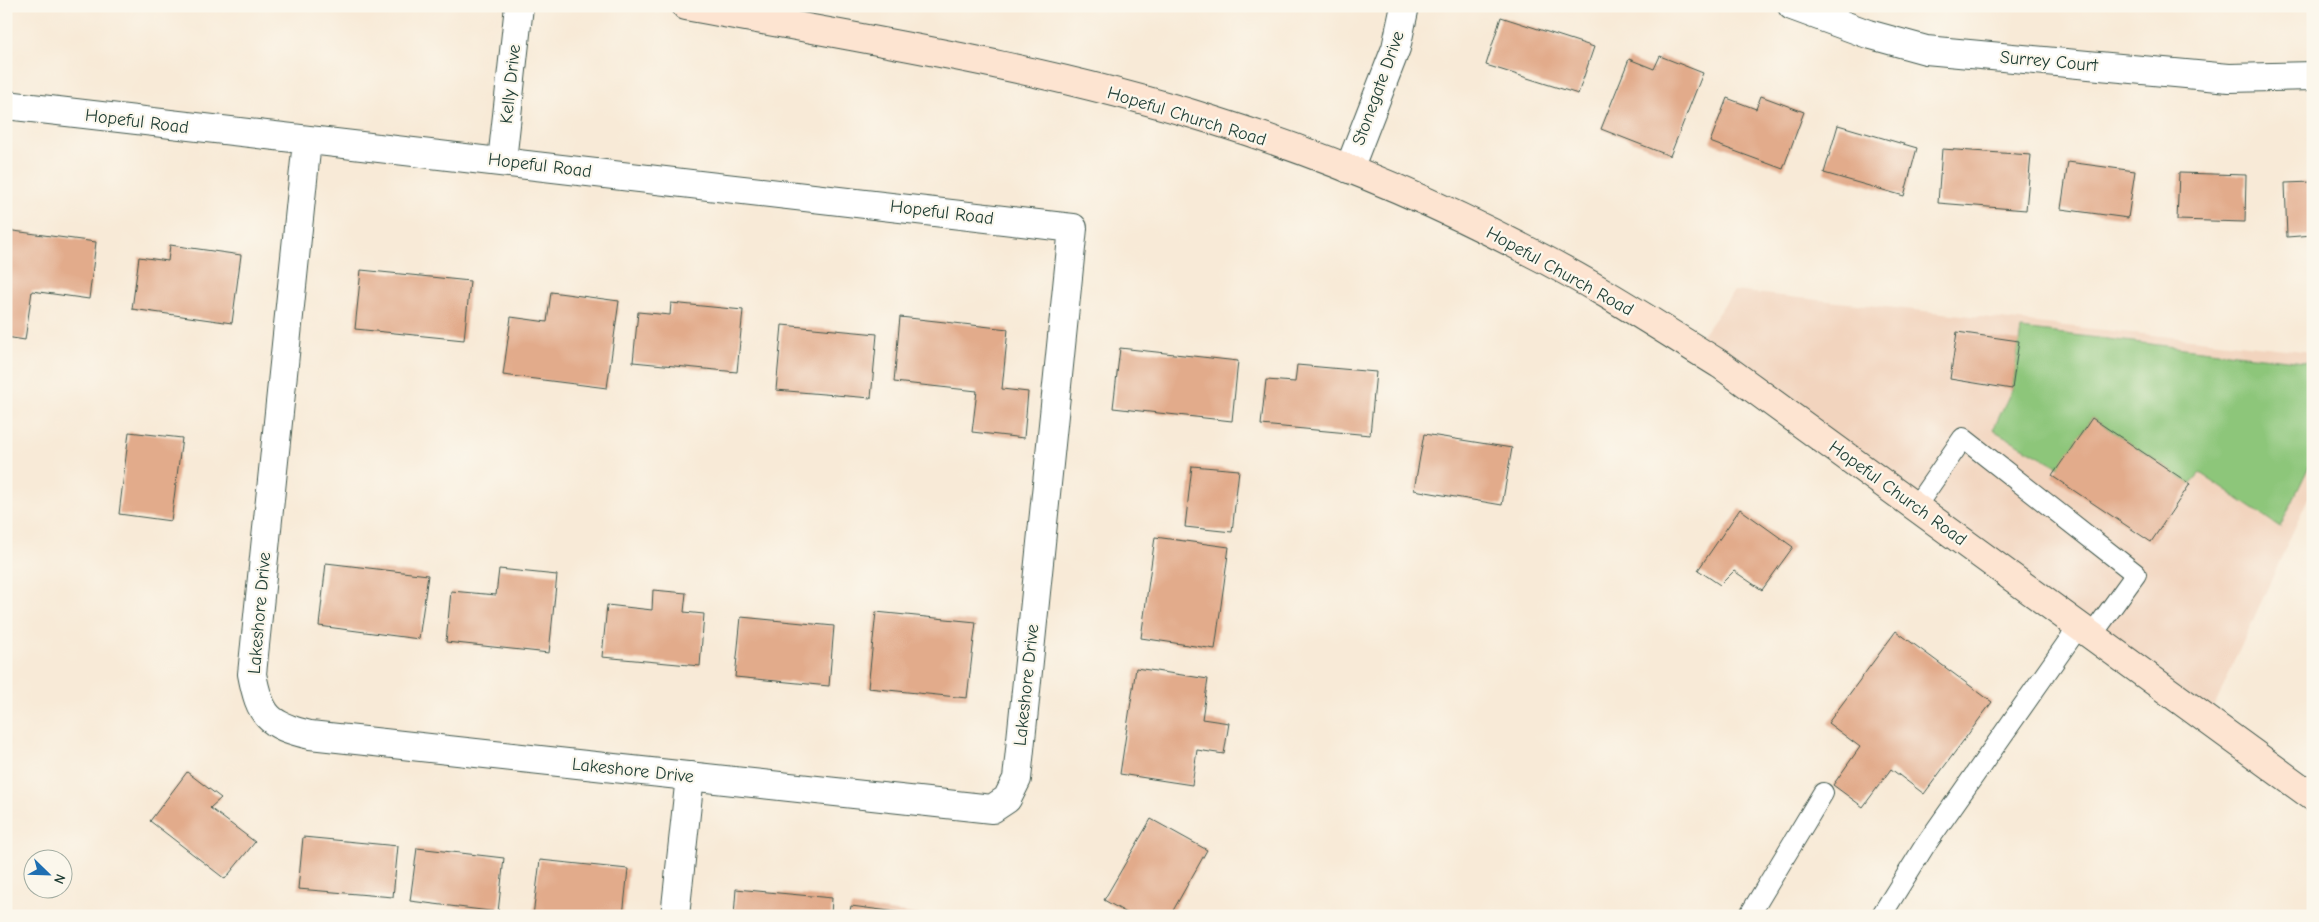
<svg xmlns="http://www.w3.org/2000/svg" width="2319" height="922" font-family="'Comic Neue',sans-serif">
<rect width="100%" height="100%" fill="#fbf7ec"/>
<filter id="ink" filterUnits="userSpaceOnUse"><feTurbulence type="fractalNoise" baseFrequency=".02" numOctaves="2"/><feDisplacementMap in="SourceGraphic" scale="10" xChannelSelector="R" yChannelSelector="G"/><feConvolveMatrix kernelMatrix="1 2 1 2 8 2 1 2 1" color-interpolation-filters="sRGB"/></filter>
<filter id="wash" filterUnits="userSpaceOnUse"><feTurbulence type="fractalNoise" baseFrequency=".0096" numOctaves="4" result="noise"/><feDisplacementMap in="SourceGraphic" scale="20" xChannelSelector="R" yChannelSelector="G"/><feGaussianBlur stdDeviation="1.12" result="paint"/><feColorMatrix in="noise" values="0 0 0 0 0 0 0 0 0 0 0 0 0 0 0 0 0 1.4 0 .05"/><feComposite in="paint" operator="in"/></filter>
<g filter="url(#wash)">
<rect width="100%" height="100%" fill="#f8ead7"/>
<path fill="#f2d4be" d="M 1734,291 L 2313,352 L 2313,487 L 2208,720 L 1693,348 Z"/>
<path fill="#8dc67a" stroke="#568257" d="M 2021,329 L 2313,363 L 2313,458 L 2280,527 L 2200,473 L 2190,484 L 2092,418 L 2059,467 L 1993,430 L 2012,389 Z"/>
<g id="blocks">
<g fill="#e2ab8b">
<path d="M 1501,17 L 1594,47 L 1578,94 L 1486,65 Z"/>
<path d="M 1660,56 L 1703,73 L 1670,156 L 1601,129 L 1629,59 L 1654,69 Z"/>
<path d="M 1761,96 L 1804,112 L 1783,169 L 1710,142 L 1727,98 L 1756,109 Z"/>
<path d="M 1838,125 L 1917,148 L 1904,196 L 1824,173 Z"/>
<path d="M 1942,149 L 2031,155 L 2026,210 L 1938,203 Z"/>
<path d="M 2068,162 L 2135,171 L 2128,218 L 2061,209 Z"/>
<path d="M 2179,173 L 2246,175 L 2245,222 L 2177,220 Z"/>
<path d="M 2313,182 L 2313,235 L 2287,237 L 2285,183 Z"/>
<path d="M 6,230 L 96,242 L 89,299 L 32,291 L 25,340 L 6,337 Z"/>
<path d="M 170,245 L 241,255 L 232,323 L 132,309 L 139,257 L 168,261 Z"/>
<path d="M 361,270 L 470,281 L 464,340 L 355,329 Z"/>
<path d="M 551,292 L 619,301 L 607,388 L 503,375 L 511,317 L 547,322 Z"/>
<path d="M 671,303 L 743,310 L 737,372 L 633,362 L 638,312 L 670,315 Z"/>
<path d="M 900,317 L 1008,329 L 1002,389 L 1028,392 L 1024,438 L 972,432 L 977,391 L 894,382 Z"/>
<path d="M 782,325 L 877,334 L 871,398 L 776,390 Z"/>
<path d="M 1957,332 L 2019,341 L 2012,389 L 1950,379 Z"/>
<path d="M 1120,348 L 1238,361 L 1232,421 L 1113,408 Z"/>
<path d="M 1297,365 L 1376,372 L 1370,435 L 1261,425 L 1266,380 L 1295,382 Z"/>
<path d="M 2092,418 L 2190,484 L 2151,542 L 2052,476 Z"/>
<path d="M 129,432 L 182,438 L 171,521 L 119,514 Z"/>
<path d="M 1424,434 L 1512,448 L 1502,505 L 1414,490 Z"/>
<path d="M 1192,466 L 1239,470 L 1232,532 L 1185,527 Z"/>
<path d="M 1740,509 L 1793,547 L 1762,590 L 1734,571 L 1720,585 L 1698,570 Z"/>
<path d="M 1155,537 L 1229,547 L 1215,649 L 1141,638 Z"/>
<path d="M 326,563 L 428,575 L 419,639 L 319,626 Z"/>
<path d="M 499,569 L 557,575 L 549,653 L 446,642 L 451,591 L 496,595 Z"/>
<path d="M 653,590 L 686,593 L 684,612 L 704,614 L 700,666 L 602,657 L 607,605 L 652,610 Z"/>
<path d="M 876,612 L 976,622 L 967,698 L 868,688 Z"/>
<path d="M 741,617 L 834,626 L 829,686 L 735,677 Z"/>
<path d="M 1896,631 L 1992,702 L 1924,794 L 1891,769 L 1863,807 L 1833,785 L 1860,747 L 1828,723 Z"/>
<path d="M 1136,668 L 1208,679 L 1202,719 L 1229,723 L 1224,754 L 1197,750 L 1192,785 L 1120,774 Z"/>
<path d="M 187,772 L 221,798 L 210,808 L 255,842 L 225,879 L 150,821 Z"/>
<path d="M 1151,819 L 1207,850 L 1170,916 L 1132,916 L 1104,900 Z"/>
<path d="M 303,837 L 398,846 L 393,897 L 298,889 Z"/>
<path d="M 417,848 L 504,858 L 498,912 L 410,901 Z"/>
<path d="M 540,860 L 628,869 L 623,916 L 533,916 Z"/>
<path d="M 736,889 L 832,898 L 831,916 L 734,916 Z"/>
<path d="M 851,906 L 920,915 L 920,916 L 849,916 Z"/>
</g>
</g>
</g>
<g filter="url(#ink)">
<use href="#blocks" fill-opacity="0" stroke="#40574c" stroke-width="1"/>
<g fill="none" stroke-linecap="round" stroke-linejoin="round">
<defs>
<g id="service">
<path d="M 1916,506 L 1963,438 L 2136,574 L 2092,635"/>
<path d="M 1749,916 L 1823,793"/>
<path d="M 1881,916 L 1924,847 L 2079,626"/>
</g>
<g id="minor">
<path d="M 1792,6 L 1868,34 L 1926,50 L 2229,78 L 2313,76"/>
<path d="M 6,105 L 1073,228 L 1017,779 L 1007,799 L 992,809 L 310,735 C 268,725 260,716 252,674 L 307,141"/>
<path d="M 502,161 L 519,6"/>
<path d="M 1349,169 L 1396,48 L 1405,6"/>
<path d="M 675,916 L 690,776"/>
</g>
<path id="secondary" d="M 686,6 C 862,39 1041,66 1212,120 C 1321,154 1429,199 1530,252 C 1596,285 1658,326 1721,365 L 2313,797"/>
</defs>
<use href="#service" stroke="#40574c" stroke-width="22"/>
<use href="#minor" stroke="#40574c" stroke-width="30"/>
<use href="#secondary" stroke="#40574c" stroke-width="30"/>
<use href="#service" stroke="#fff" stroke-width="20"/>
<use href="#minor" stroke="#fff" stroke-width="28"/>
<use href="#secondary" stroke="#fde4d1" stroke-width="28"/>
</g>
</g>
<g text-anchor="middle" stroke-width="4.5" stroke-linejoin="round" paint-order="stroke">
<g font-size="18" fill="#1f3d34" stroke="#fbf7ec">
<text transform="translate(2049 61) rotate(5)" y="6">Surrey Court</text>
<text transform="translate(510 84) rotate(-84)" y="6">Kelly Drive</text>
<text transform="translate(1378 88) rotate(-70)" y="6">Stonegate Drive</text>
<text transform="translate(1187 116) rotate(17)" y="6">Hopeful Church Road</text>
<text transform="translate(137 121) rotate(7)" y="6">Hopeful Road</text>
<text transform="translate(540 165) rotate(7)" y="6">Hopeful Road</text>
<text transform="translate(942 212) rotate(7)" y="6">Hopeful Road</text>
<text transform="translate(1560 271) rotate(29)" y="6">Hopeful Church Road</text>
<text transform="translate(1898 493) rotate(36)" y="6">Hopeful Church Road</text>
<text transform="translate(259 613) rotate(-85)" y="6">Lakeshore Drive</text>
<text transform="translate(1026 685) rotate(-84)" y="6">Lakeshore Drive</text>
<text transform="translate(633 770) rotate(6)" y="6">Lakeshore Drive</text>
</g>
</g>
<rect width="2319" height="922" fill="none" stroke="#fbf7ec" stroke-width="25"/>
<g transform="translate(48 874) rotate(113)"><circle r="24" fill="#fbf7ec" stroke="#a3ada2"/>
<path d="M0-4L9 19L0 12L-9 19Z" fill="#1f6fb2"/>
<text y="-8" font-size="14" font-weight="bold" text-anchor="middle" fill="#1f3d34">N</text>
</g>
</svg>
